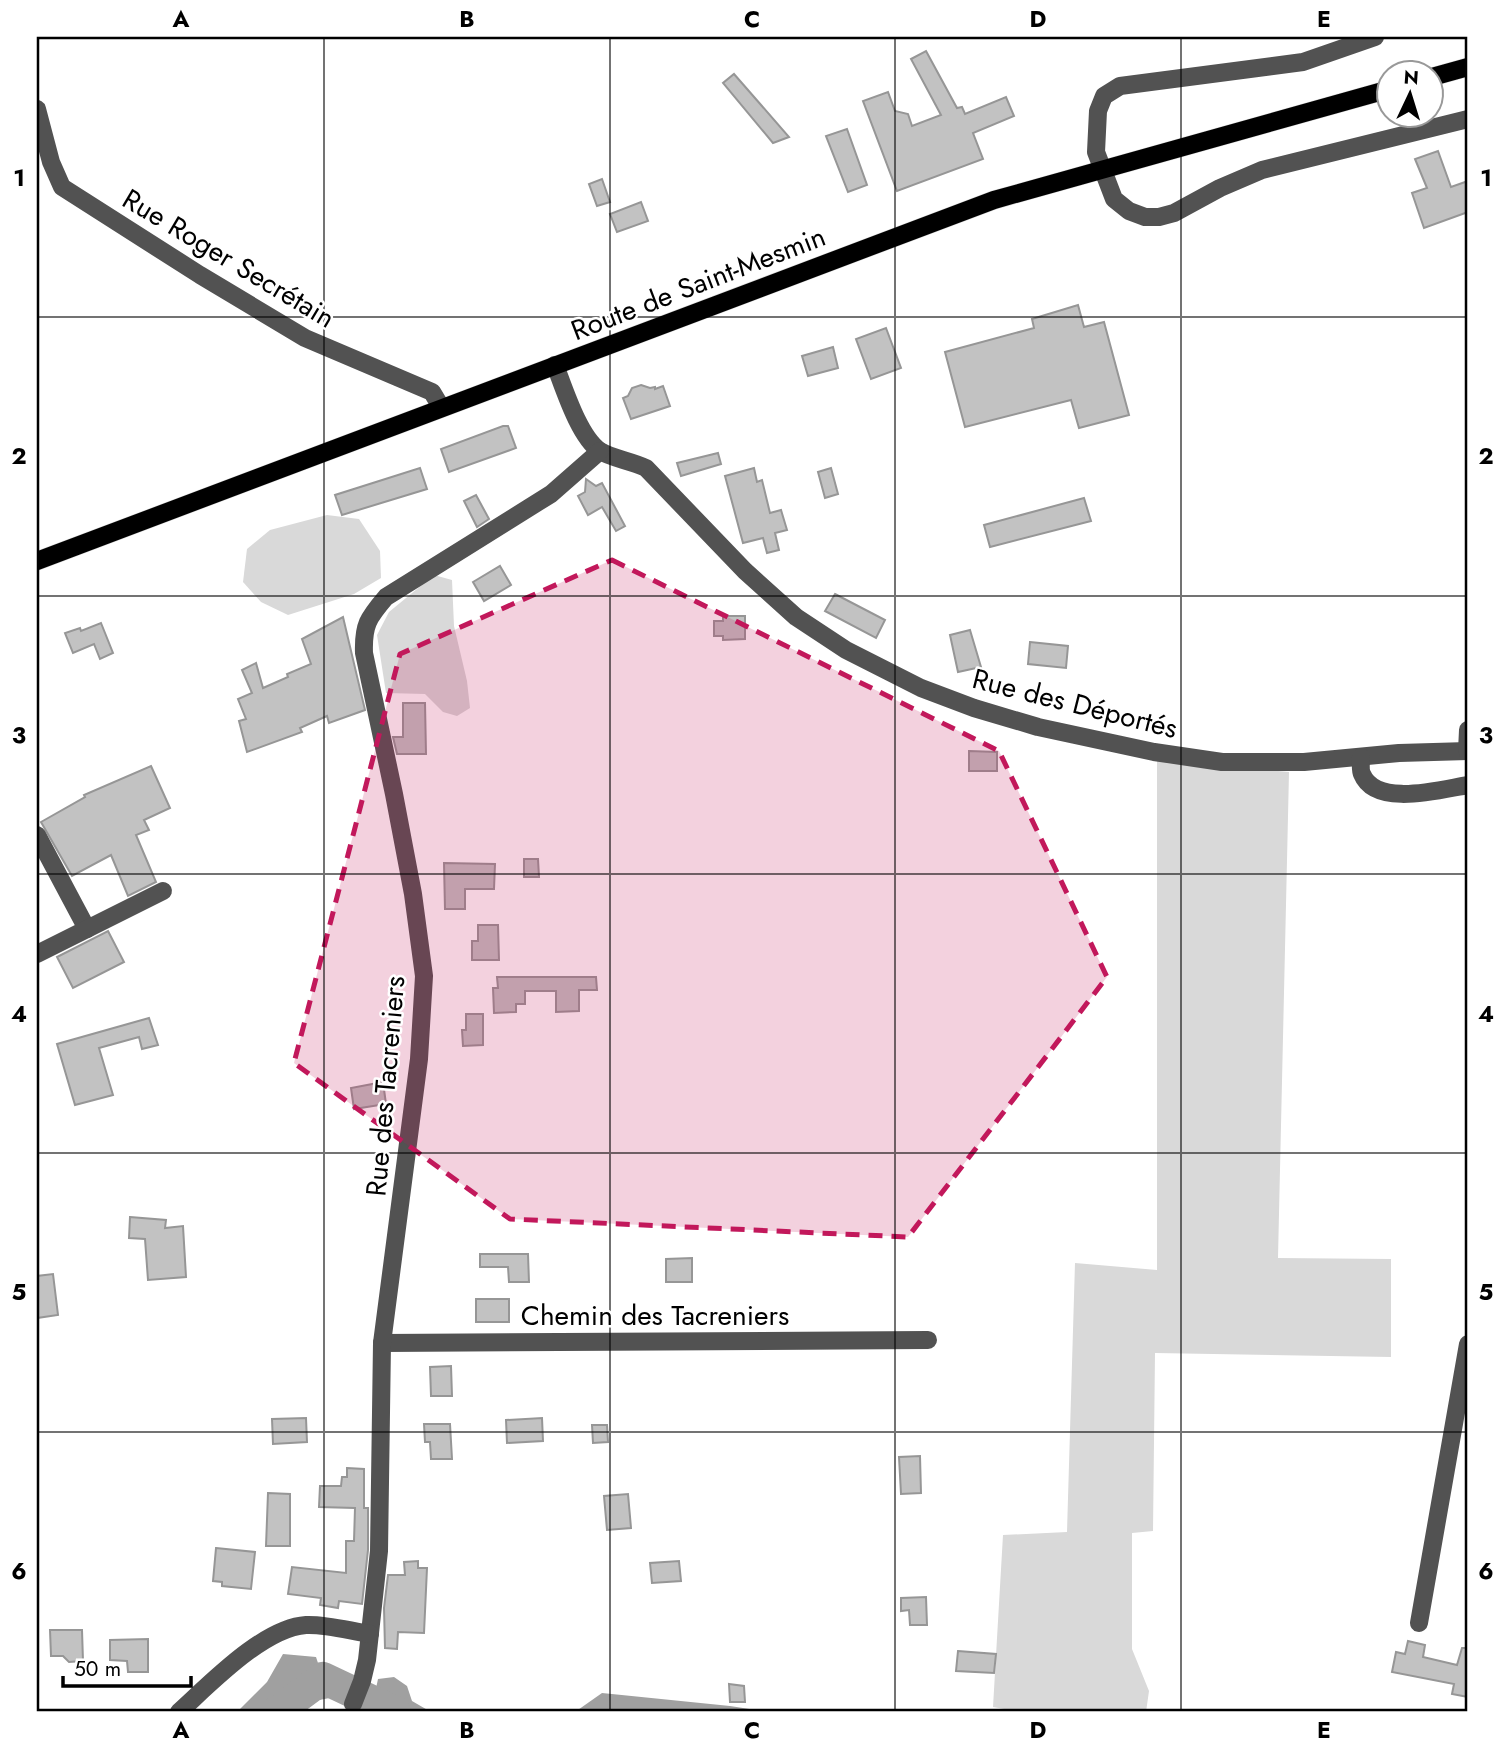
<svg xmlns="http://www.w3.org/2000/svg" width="1505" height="1749" font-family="Jost,sans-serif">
<rect width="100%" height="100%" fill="#fff"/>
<g fill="#d9d9d9">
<path d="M 327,515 L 359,519 L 380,551 L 381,578 L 354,594 L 288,615 L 261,602 L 243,582 L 247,549 L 270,530 Z"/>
<path d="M 434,575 L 452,580 L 454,626 L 467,681 L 470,708 L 457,716 L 443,712 L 425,694 L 386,693 L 377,635 L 389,612 Z"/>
<path d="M 1157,759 L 1289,772 L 1278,1258 L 1391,1259 L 1391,1357 L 1155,1353 L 1153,1531 L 1132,1533 L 1132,1649 L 1149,1691 L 1146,1712 L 1021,1712 L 993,1707 L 1003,1535 L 1067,1532 L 1075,1263 L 1157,1270 Z"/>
</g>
<g fill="#a0a0a0">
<path d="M 283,1654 L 316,1657 L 323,1678 L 340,1677 L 345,1695 L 309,1702 L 297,1712 L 237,1712 L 267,1682 Z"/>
<path d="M 394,1677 L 407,1686 L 412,1701 L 431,1712 L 438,1712 L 372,1712 L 366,1707 L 375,1693 L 378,1679 Z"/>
<path d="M 602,1693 L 730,1706 L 768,1712 L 575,1712 Z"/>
</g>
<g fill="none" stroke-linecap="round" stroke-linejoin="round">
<path stroke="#a0a0a0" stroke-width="32" d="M 277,1712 L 323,1678 L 395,1712"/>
</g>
<g fill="#c2c2c2" stroke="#969696" stroke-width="2">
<path d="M 926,51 L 957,108 L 962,107 L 965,114 L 1006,97 L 1014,116 L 973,133 L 983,159 L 897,191 L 863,101 L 888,92 L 895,111 L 908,114 L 912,126 L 941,115 L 911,59 Z"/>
<path d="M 734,74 L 789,137 L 773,143 L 723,83 Z"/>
<path d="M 847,129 L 867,185 L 848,192 L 826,136 Z"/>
<path d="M 1438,151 L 1451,187 L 1468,181 L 1468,212 L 1424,228 L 1412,193 L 1427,188 L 1415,159 Z"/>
<path d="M 602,179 L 610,202 L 597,206 L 589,184 Z"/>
<path d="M 641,202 L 648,221 L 617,232 L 610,214 Z"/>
<path d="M 1078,305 L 1084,327 L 1104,322 L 1129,415 L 1079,428 L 1071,400 L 965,427 L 945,352 L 1034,328 L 1032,319 Z"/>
<path d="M 886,328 L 901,368 L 871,379 L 856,339 Z"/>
<path d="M 833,347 L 838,368 L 808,376 L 802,356 Z"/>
<path d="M 641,385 L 650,388 L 655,387 L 655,389 L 663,386 L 670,406 L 631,419 L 623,398 L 628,396 L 632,388 Z"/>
<path d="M 503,426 L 508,426 L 516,448 L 449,472 L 441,449 Z"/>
<path d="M 718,453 L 721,464 L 681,476 L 677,463 Z"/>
<path d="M 420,468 L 427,489 L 342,515 L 335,495 Z"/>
<path d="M 754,468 L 757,482 L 762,480 L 770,513 L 781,510 L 787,530 L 775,533 L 779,550 L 767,553 L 763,538 L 743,543 L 725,476 Z"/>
<path d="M 831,468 L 838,494 L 825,498 L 818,472 Z"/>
<path d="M 586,479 L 596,486 L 602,483 L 625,526 L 616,531 L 602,507 L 588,515 L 578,496 L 585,492 Z"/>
<path d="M 476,495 L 489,519 L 477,527 L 464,501 Z"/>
<path d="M 1084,498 L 1091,521 L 990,547 L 984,525 Z"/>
<path d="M 500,566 L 511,585 L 484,601 L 473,582 Z"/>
<path d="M 835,594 L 885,620 L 876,638 L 825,611 Z"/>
<path d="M 723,616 L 745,616 L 745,639 L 723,640 L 723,636 L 714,636 L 714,621 L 723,621 Z"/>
<path d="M 343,617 L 365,710 L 329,723 L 327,716 L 300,728 L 302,732 L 247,752 L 239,721 L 246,719 L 238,699 L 252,693 L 242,670 L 256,663 L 263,688 L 288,677 L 287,674 L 311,664 L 302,639 Z"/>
<path d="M 101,623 L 113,653 L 100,659 L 94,644 L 73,653 L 65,633 L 80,628 L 81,631 Z"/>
<path d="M 970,630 L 981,667 L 958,672 L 950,635 Z"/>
<path d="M 1030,642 L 1068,646 L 1066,668 L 1028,664 Z"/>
<path d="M 403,703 L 425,703 L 426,754 L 397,754 L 393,737 L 403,737 Z"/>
<path d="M 969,751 L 997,752 L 997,771 L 969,771 Z"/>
<path d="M 151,766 L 170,808 L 144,820 L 149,830 L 136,835 L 156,882 L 128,896 L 111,855 L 72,876 L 41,822 L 85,797 L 84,795 Z"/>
<path d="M 524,859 L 538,859 L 539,877 L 524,877 Z"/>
<path d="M 444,863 L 495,864 L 494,889 L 465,889 L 465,909 L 445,909 Z"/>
<path d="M 478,925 L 498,925 L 499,960 L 472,960 L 472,941 L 478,941 Z"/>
<path d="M 108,931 L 124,962 L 73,988 L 57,957 Z"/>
<path d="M 497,977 L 596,977 L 597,990 L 579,990 L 579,1011 L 556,1012 L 556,991 L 525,991 L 525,1004 L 516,1004 L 516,1012 L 494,1013 L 493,988 L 498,988 Z"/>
<path d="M 466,1014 L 483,1014 L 483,1045 L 463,1046 L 462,1030 L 466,1030 Z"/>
<path d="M 149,1018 L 158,1045 L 142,1049 L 139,1037 L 99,1048 L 113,1095 L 75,1105 L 57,1044 Z"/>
<path d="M 383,1082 L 386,1104 L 354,1109 L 351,1088 Z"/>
<path d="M 130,1217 L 166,1220 L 165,1228 L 183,1226 L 186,1277 L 148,1280 L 145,1239 L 129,1238 Z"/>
<path d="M 480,1254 L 528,1254 L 529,1282 L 509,1282 L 508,1267 L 480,1267 Z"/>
<path d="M 692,1258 L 692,1282 L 666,1282 L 666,1259 Z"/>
<path d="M 53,1274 L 58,1315 L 37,1318 L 37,1276 Z"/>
<rect x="476" y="1299" width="33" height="23"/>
<path d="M 451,1366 L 452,1396 L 431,1396 L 430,1367 Z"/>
<path d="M 306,1418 L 307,1442 L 273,1444 L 272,1419 Z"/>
<path d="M 542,1418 L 543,1441 L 507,1443 L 506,1420 Z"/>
<path d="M 424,1424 L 450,1424 L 452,1459 L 431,1459 L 430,1442 L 425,1442 Z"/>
<path d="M 592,1425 L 607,1425 L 608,1442 L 593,1443 Z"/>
<path d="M 920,1456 L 921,1493 L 901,1494 L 899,1457 Z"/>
<path d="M 347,1468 L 364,1469 L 364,1508 L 368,1508 L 368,1550 L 362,1604 L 339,1601 L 338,1608 L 320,1605 L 321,1598 L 288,1594 L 292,1567 L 346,1573 L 346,1541 L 354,1541 L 355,1508 L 319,1507 L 320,1486 L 341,1486 L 342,1477 L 347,1477 Z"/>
<path d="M 268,1493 L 290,1494 L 290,1546 L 266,1546 Z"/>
<path d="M 628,1494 L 631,1528 L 607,1530 L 604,1496 Z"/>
<path d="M 216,1548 L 255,1552 L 251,1589 L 222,1586 L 222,1582 L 213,1581 Z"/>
<path d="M 418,1561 L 418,1568 L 427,1568 L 424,1633 L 398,1632 L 397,1649 L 385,1648 L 384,1608 L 388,1575 L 405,1575 L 404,1562 Z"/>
<path d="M 679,1561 L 681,1581 L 652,1583 L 650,1563 Z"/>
<path d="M 926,1597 L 927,1625 L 910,1625 L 909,1610 L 901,1611 L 901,1598 Z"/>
<path d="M 50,1630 L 82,1630 L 83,1661 L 69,1662 L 63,1656 L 51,1656 Z"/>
<path d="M 148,1639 L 148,1672 L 128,1672 L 127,1661 L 110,1660 L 110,1640 Z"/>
<path d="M 1408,1641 L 1425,1645 L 1423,1657 L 1457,1665 L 1462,1648 L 1468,1648 L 1468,1697 L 1452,1694 L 1454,1684 L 1392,1672 L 1396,1652 L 1405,1654 Z"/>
<path d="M 958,1651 L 996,1654 L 994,1673 L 956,1671 Z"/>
<path d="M 729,1684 L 744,1686 L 745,1702 L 730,1702 Z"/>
</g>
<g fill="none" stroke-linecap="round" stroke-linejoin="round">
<defs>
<g id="major">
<path d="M 1432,77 L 1468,67"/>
<path d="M 37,561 L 994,200 L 1390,89"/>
</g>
</defs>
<use href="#major" stroke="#dbdbdb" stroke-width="19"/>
<g stroke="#525252" stroke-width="18">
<path d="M 1375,37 L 1303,62 L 1120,86 L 1104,96 L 1098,111 L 1096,152 L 1114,199 L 1129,211 L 1145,217 L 1159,217 L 1174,213 L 1220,188 L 1262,170 L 1468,119"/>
<path d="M 37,109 L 51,162 L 62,187 L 200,275 L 305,338 L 432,392 L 441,407"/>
<path d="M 555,365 C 564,388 579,437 600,451 C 611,458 632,461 646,468 L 745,571 L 796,617 L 846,650 L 921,688 L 974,708 L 1038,727 L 1154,752 L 1222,762 L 1304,762 L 1399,753 L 1468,751"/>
<path d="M 1467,751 L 1468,730"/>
<path d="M 1361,757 C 1361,762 1360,770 1362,774 C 1376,808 1442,789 1468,785"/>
<path d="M 37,835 L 87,929"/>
<path d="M 37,954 L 163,891"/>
<path d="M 382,1343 L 928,1340"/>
<path d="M 1419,1623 L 1468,1344"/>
<path d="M 353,1704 L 362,1681 L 367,1660 L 379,1551 L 382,1343 L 419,1059 L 424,976 L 413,894 L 394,794 L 364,653 C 363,625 368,618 386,597 L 551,494 L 600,451"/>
<path d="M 179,1712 C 210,1684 263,1628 306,1625 C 326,1624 350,1631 370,1634"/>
</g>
<use href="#major" stroke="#000" stroke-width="18"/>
</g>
<path fill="#c2185b" fill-opacity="0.2" stroke="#c2185b" stroke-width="5" stroke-dasharray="14 9" stroke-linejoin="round" d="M 612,560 L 999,751 L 1107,977 L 908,1237 L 510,1219 L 294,1063 L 400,654 Z"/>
<path fill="none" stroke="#000" stroke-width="2" stroke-opacity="0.55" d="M 324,37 L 324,1712M 610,37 L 610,1712M 895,37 L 895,1712M 1181,37 L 1181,1712M 37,317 L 1468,317M 37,596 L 1468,596M 37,874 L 1468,874M 37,1153 L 1468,1153M 37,1432 L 1468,1432"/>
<g text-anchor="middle" stroke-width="5" stroke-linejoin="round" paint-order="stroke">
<g font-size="28" fill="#000" stroke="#fff">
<text transform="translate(229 258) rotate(31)" y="10">Rue Roger Secrétain</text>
<text transform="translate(698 283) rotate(-21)" y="10">Route de Saint-Mesmin</text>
<text transform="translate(1075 703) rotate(14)" y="10">Rue des Déportés</text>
<text transform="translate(385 1086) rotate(-85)" y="10">Rue des Tacreniers</text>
<text x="655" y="1325">Chemin des Tacreniers</text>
</g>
</g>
<rect width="1505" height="1749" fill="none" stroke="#ffffff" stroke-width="77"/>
<g transform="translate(1410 94) rotate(4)"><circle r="33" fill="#ffffff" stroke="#999999" stroke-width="2"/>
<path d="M0-5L12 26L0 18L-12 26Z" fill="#000000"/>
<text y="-10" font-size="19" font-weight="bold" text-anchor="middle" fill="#000000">N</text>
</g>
<path d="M63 1676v10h128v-10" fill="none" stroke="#000000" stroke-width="3.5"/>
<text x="74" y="1676" font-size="21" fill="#000000" stroke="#ffffff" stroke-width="5" paint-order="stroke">50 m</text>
<rect x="38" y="38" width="1428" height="1672" fill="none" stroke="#000" stroke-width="2.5"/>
<g font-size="23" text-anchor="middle" font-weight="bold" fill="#000">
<text x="181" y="27">A</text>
<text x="467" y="27">B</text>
<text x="752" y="27">C</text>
<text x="1038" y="27">D</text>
<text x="1324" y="27">E</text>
<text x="19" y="186">1</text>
<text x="1486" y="186">1</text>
<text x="19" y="464">2</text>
<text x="1486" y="464">2</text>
<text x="19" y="743">3</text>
<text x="1486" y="743">3</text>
<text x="19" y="1022">4</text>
<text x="1486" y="1022">4</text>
<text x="19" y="1300">5</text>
<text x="1486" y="1300">5</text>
<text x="19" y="1579">6</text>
<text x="1486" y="1579">6</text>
<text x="181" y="1738">A</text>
<text x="467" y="1738">B</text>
<text x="752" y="1738">C</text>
<text x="1038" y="1738">D</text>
<text x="1324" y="1738">E</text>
</g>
</svg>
